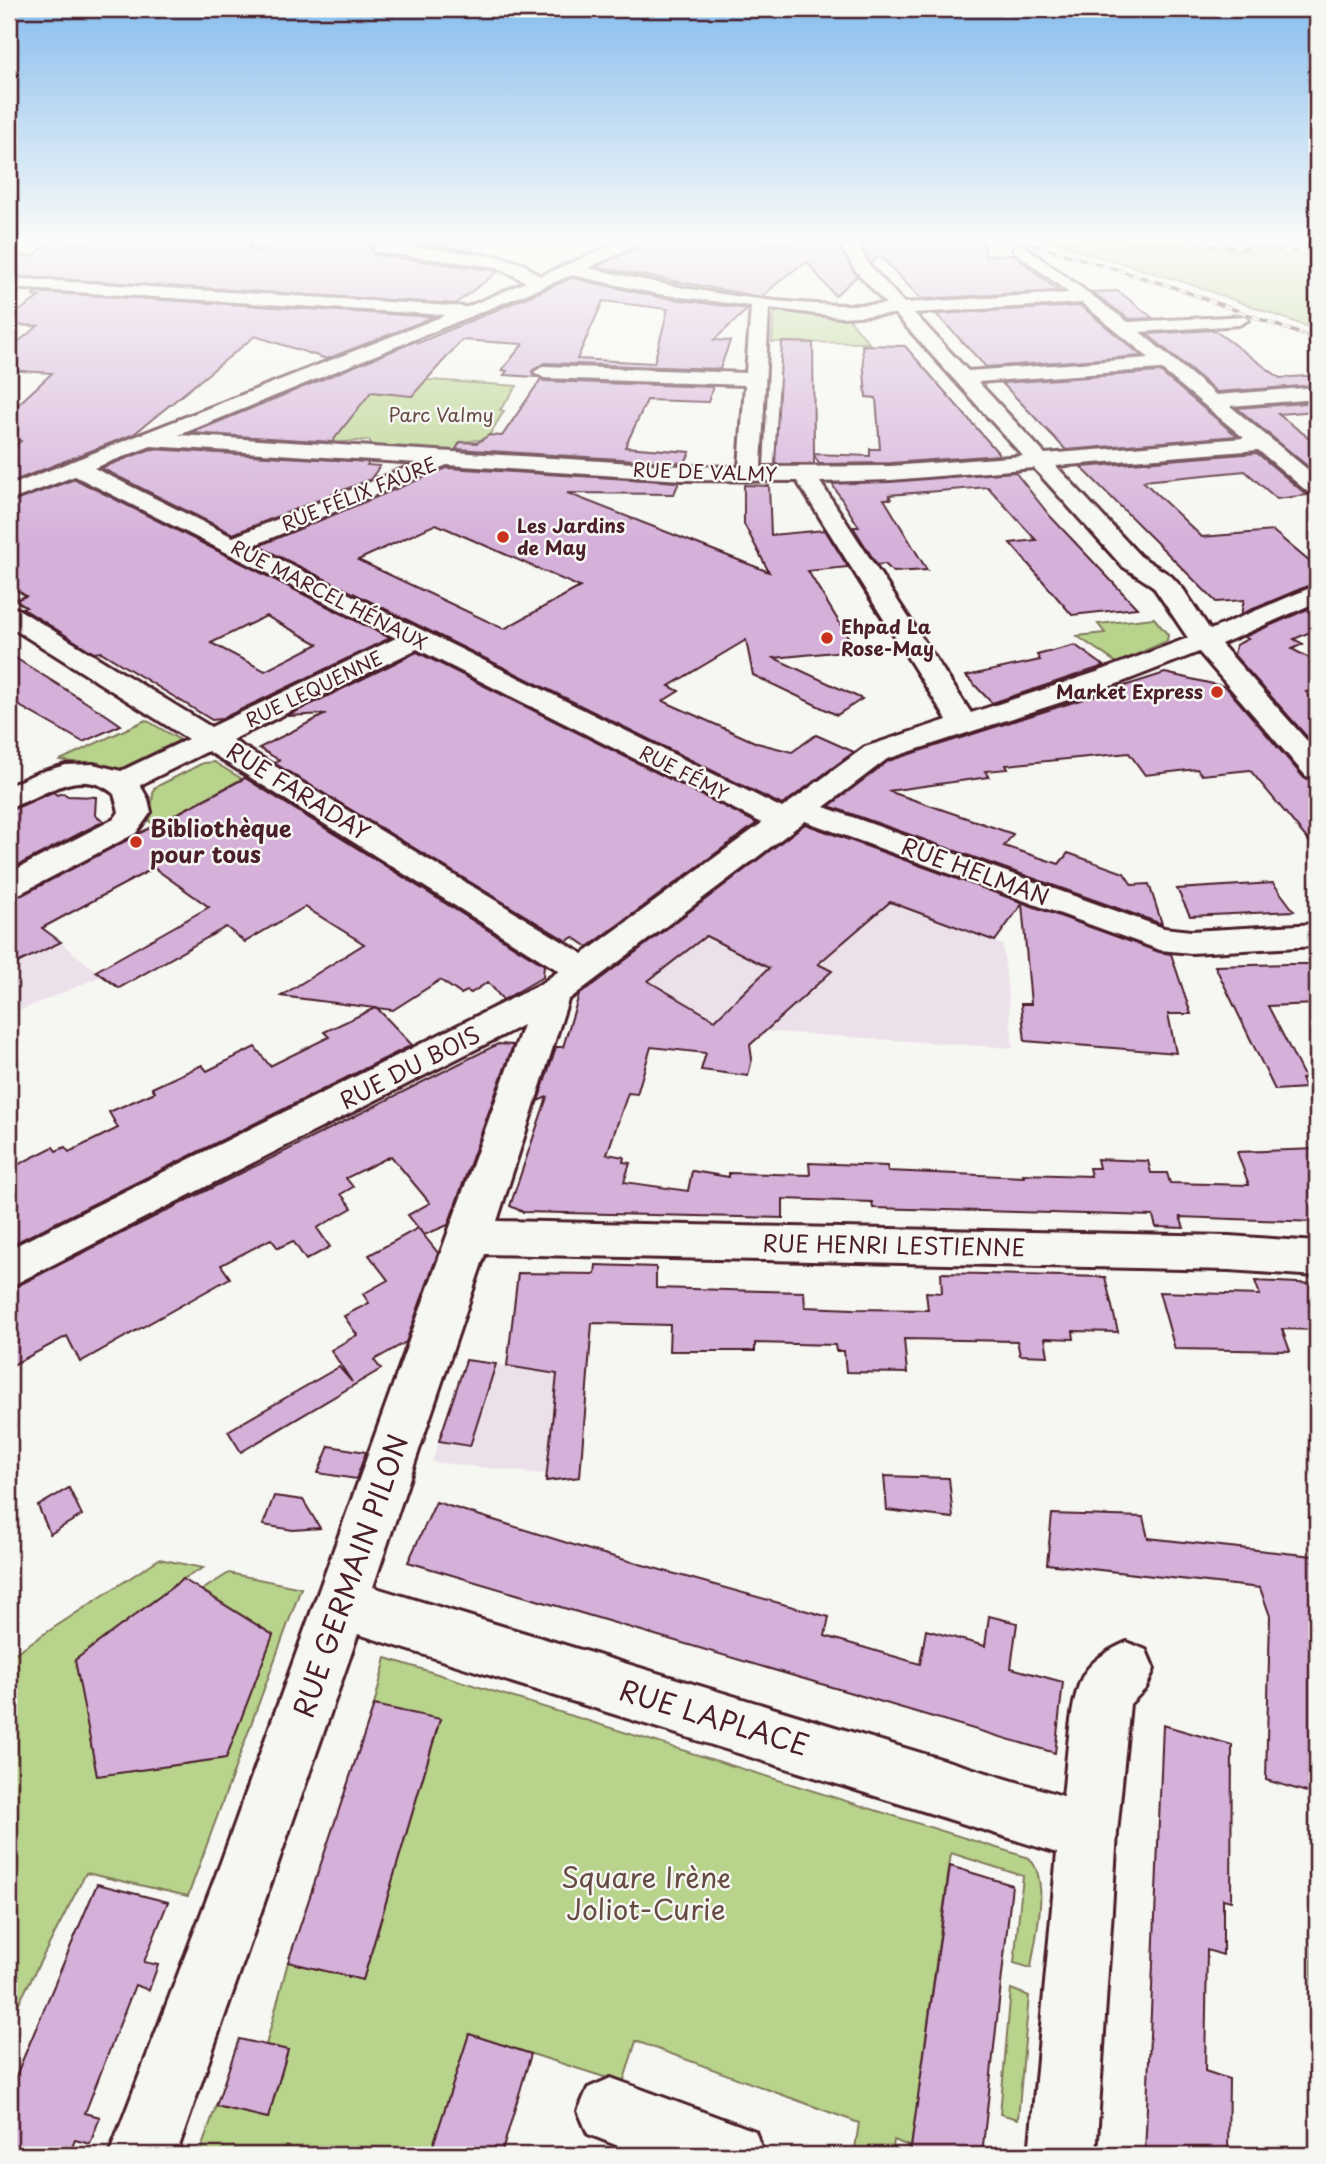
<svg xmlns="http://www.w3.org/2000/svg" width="1326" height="2164" font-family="'Playpen Sans',sans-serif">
<rect width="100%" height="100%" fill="#f6f6f2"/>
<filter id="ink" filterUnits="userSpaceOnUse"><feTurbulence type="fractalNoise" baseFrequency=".0143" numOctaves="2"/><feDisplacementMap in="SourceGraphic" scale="14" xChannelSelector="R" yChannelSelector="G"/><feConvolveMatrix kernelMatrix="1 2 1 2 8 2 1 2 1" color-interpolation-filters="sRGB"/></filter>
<g filter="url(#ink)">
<g fill="#ece1ea">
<path d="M 863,892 L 1003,945 L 1013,1048 L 701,1027 L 608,973 L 706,899 Z"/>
<path d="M 9,901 L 96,971 L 102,976 L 9,1015 Z"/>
<path d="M 466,1360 L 553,1373 L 588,1374 L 580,1478 L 432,1462 Z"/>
</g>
<g fill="#b8d38b" stroke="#81795b" stroke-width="2">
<path d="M 1051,242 L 1140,242 L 1317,256 L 1317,330 L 1187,283 Z"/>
<path d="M 610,259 L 685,270 L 692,264 L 721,270 L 740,280 L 738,295 L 690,288 L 692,285 L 720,287 L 726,274 L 721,274 L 715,285 L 675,282 L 672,286 L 592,269 Z"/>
<path d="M 780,311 L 847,316 L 869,343 L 772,342 L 774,313 Z"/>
<path d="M 401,378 L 517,386 L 500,410 L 504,411 L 487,439 L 461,442 L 454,453 L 381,448 L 372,445 L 369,440 L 329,443 L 373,389 L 412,396 Z"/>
<path d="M 1154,618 L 1168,635 L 1167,641 L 1117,663 L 1077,636 L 1105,633 L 1098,624 Z"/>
<path d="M 146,720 L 180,740 L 118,770 L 60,760 Z"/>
<path d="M 214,762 L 242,779 L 155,825 L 149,821 L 154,788 L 203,763 Z"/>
<path d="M 1312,1506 L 1317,1508 L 1317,2114 L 1314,2112 L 1312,2061 Z"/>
<path d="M 159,1559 L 203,1568 L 183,1579 L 76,1660 L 97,1776 L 226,1758 L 273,1635 L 202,1590 L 229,1573 L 301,1588 L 188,1896 L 86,1873 L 9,2022 L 9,1657 Z"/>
<path d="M 386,1658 L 1029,1858 C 1051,1880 1035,1938 1031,1968 L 1014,1963 L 1023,1876 L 951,1853 L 911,2147 L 894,2140 L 892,2155 L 854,2155 L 859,2123 L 636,2041 L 623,2083 L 469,2034 L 430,2155 L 199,2155 L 216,2106 L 268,2118 L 288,2050 L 266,2045 L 288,1962 L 363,1980 L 440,1720 L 374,1705 Z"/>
<path d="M 1011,1989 L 1029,1996 L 1018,2119 L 1000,2114 Z"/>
</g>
<g fill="#d5b0d9" stroke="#4a1f2b" stroke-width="2" fill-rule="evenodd">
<path d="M 47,242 L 249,242 L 250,250 L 257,252 L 272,242 L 375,242 L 370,249 L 375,255 L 499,271 L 455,304 L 9,276 L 9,256 L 34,256 Z"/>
<path d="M 402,242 L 480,242 L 469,250 Z"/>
<path d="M 648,242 L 836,242 L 857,276 L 835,296 L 807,262 L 784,277 L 762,297 L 596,267 Z"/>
<path d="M 859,242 L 984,242 L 985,256 L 1013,254 L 1058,291 L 921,299 L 880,256 L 871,263 Z"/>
<path d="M 572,278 L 658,297 L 748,309 L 714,340 L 730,341 L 720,369 L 544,363 L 532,371 L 538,377 L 504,375 L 507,371 L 502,370 L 523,344 L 462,340 L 412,396 L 371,392 L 332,442 L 191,433 L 416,341 L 418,343 ZM 603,301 L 668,309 L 654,363 L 577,359 Z"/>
<path d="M 1118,291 L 1136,305 L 1153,318 L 1129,319 L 1092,292 Z"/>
<path d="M 35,292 L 434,317 L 327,359 L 255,336 L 134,434 L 9,483 L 9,450 L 21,441 L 9,436 L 9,413 L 52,373 L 9,370 L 9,349 L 38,326 L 9,325 L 9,318 L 39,297 L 33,296 Z"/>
<path d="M 1081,306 L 1142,356 L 986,367 L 936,314 Z"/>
<path d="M 1214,330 L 1280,378 L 1317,375 L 1317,385 L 1217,392 L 1147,334 Z"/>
<path d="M 782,342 L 813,343 L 814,454 L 870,456 L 870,449 L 880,449 L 876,398 L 866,397 L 862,345 L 905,346 L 1000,455 L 891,463 L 819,464 L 814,455 L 814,464 L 775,464 Z"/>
<path d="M 1160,372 L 1237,436 L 1066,450 L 1002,383 Z"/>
<path d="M 541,379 L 544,381 L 713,387 L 708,402 L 647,400 L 625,447 L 690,452 L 685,463 L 456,449 L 460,442 L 477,443 L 489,435 L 502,436 Z"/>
<path d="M 1317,402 L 1317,411 L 1278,414 L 1317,444 L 1317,474 L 1237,408 Z"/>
<path d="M 151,449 L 369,462 L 367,465 L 380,466 L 372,477 L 379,476 L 233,534 L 101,468 Z"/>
<path d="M 1257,453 L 1307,495 L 1277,499 L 1245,471 L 1143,481 L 1202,537 L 1273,531 L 1317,568 L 1317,582 L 1241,614 L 1244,600 L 1216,602 L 1081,467 Z"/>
<path d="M 447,468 L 679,482 L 674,494 L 567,493 L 769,572 L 744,524 L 744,485 L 769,486 L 771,535 L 825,530 L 848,567 L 808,571 L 856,650 L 774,658 L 862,699 L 837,715 L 753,675 L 746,640 L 669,686 L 679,691 L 663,701 L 757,743 L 792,752 L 816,735 L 854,752 L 782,805 L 258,546 ZM 436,524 L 580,587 L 504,629 L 358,560 Z"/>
<path d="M 1015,472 L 1050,516 L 1137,608 L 1072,615 L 1010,543 L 1036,540 L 988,487 L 889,495 L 891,499 L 884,499 L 927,570 L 893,572 L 885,564 L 877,565 L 853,527 L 859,527 L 832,484 Z"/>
<path d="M 75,479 L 390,638 L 221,719 L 212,720 L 101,652 L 94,653 L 22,608 L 26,607 L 15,600 L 26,596 L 9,585 L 9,503 ZM 266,616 L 318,644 L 265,671 L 211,643 Z"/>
<path d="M 1317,605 L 1317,629 L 1294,639 L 1303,644 L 1292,649 L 1317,662 L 1317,690 L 1306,692 L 1317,705 L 1317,748 L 1234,655 L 1236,645 L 1248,639 L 1244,637 Z"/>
<path d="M 1075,645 L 1104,666 L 992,703 L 966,676 L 1040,660 L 1037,655 Z"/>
<path d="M 417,652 L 757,823 L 588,947 L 573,937 L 567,941 L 274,763 L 279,760 L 259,748 L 326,714 L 287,716 Z"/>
<path d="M 9,654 L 108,716 L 121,725 L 83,742 L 9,700 Z"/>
<path d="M 1165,673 L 1226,687 L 1304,778 L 1317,781 L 1317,851 L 1250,770 L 1202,775 L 1197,769 L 1145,775 L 1129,753 L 1006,765 L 1008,769 L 985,771 L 989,777 L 888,791 L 1013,834 L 1004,846 L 1059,864 L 1068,853 L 1124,873 L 1132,885 L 1149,884 L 1162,924 L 829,806 L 888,761 Z"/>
<path d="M 245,778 L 544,965 L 543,977 L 503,1000 L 488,982 L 471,993 L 467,991 L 461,994 L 440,980 L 393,1010 L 377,1008 L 412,1045 L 9,1246 L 9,1169 L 53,1147 L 56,1151 L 65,1147 L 69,1152 L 118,1128 L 109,1112 L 155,1092 L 152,1088 L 202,1065 L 207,1071 L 255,1047 L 270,1066 L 329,1037 L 324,1032 L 375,1008 L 281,996 L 364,944 L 305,907 L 245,942 L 226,927 L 119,988 L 96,971 L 209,907 L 154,868 L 42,928 L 61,942 L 9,967 L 9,898 L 22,895 Z"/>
<path d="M 53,792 L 57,795 L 63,793 L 68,796 L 96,797 L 95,815 L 104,821 L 9,870 L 9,811 Z"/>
<path d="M 805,824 L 1159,952 L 1171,954 L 1191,1014 L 1168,1014 L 1176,1053 L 1025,1041 L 1021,1004 L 1031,1004 L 1022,904 L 995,941 L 890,902 L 818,964 L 832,971 L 750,1045 L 752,1059 L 748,1076 L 701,1070 L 706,1053 L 651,1047 L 637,1094 L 628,1093 L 607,1154 L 624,1157 L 623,1162 L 630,1163 L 624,1182 L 688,1191 L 692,1171 L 729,1177 L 729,1173 L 810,1175 L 809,1163 L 887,1166 L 888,1171 L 1024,1177 L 1023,1174 L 1091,1176 L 1089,1168 L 1099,1168 L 1097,1159 L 1148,1161 L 1151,1173 L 1167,1173 L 1170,1183 L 1249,1185 L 1237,1152 L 1317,1149 L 1317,1222 L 1180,1217 L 1184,1228 L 1156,1227 L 1153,1216 L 873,1208 L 872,1202 L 783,1199 L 783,1218 L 523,1212 L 510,1206 L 547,1097 L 538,1101 L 556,1047 L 563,1047 L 579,995 ZM 706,936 L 769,968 L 715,1020 L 648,981 Z"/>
<path d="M 1273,883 L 1294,911 L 1190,916 L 1177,889 Z"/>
<path d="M 1288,964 L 1317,964 L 1317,1004 L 1268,1006 L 1305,1078 L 1301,1079 L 1305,1088 L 1275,1090 L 1215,966 Z"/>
<path d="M 498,1044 L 513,1045 L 448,1225 L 424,1235 L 408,1215 L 430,1203 L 391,1156 L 346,1178 L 353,1187 L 341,1194 L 352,1208 L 317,1228 L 330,1247 L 306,1260 L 293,1241 L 278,1248 L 271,1239 L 221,1265 L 230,1278 L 80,1362 L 67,1336 L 9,1367 L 9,1290 Z"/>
<path d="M 418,1228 L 438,1253 L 406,1342 L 374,1360 L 381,1369 L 241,1452 L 228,1431 L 339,1367 L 352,1382 L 331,1350 L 357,1335 L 344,1316 L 369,1303 L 363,1294 L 388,1280 L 369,1255 Z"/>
<path d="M 596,1265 L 656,1267 L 656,1288 L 804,1292 L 805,1307 L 853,1309 L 928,1310 L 926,1292 L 942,1293 L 941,1273 L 1105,1277 L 1118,1332 L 1073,1331 L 1074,1339 L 1045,1338 L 1048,1356 L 1020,1355 L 1017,1341 L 904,1339 L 907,1373 L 846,1372 L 844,1351 L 836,1351 L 835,1345 L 755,1343 L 755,1351 L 669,1351 L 670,1325 L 592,1323 L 580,1477 L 546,1481 L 557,1374 L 507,1366 L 518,1273 L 595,1274 Z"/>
<path d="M 1255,1281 L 1317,1284 L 1317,1330 L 1282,1329 L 1290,1351 L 1175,1349 L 1159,1292 L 1260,1295 Z"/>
<path d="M 466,1360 L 496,1364 L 470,1446 L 439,1441 Z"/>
<path d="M 329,1446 L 366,1452 L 356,1479 L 318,1473 Z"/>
<path d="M 884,1476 L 949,1478 L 953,1518 L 887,1510 Z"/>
<path d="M 69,1488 L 82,1515 L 50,1534 L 38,1506 Z"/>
<path d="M 274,1496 L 303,1500 L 320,1528 L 293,1530 L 263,1525 Z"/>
<path d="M 436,1502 L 593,1551 L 829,1617 L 825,1636 L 920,1664 L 926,1630 L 985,1646 L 989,1616 L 1017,1623 L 1011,1668 L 1063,1682 L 1055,1753 L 408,1562 Z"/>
<path d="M 1052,1514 L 1143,1517 L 1148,1538 L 1313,1556 L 1313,1794 L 1266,1780 L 1270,1616 L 1260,1588 L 1047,1564 Z"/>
<path d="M 183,1579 L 273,1635 L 226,1758 L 97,1776 L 75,1660 Z"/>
<path d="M 374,1705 L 440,1719 L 363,1980 L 288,1962 Z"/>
<path d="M 1163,1725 L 1232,1745 L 1231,1901 L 1223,1899 L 1223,1955 L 1207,1950 L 1205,2071 L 1229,2079 L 1228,2155 L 1145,2155 Z"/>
<path d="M 950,1866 L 1012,1885 L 982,2155 L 910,2155 Z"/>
<path d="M 97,1884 L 168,1902 L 144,1962 L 158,1965 L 149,1990 L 135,1985 L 85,2113 L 100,2117 L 90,2144 L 75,2140 L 69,2155 L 9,2155 L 9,2092 Z"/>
<path d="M 469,2034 L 531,2054 L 501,2155 L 430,2155 Z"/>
<path d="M 239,2039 L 288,2050 L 268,2118 L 216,2106 Z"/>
</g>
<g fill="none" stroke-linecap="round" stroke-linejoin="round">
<defs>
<g id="minor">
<path d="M 252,242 L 269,242 L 258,250 L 252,248 Z"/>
<path d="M 378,242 L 500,257 L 523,264 L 540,276 L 621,242 L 644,242 L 588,268 C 681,289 791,310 886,304 L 856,271 L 838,242 L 856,242 L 869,265 L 904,303 L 1069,293 L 1015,252 L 1013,249 L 1021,244 L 1128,322 L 1245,316 L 1248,320 L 1239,325 L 1140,332 L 1216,395 L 1317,387 L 1317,399 L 1230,406 L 1317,477 L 1317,495 L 1309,493 L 1258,450 L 1056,466 L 1140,556 L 1171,576 L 1183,589 L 1210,630 L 1317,585 L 1317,602 L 1221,644 L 1317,752 L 1317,779 L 1306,776 L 1199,652 L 1117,684 L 887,759 L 824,807 L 1164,928 L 1191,931 L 1317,924 L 1317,946 L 1191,953 L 1160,950 L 805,821 L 568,1000 L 497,1221 L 1229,1236 L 1317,1242 L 1317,1276 L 1229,1270 L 485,1254 L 373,1587 L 1063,1796 C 1067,1766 1069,1698 1084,1674 C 1094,1658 1111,1649 1127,1642 L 1146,1650 L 1154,1669 L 1146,1688 L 1130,1704 L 1117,1833 L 1096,2155 L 1029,2155 L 1057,1853 L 358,1634 L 176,2155 L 109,2155 L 221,1862 L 523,1025 L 9,1287 L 9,1249 L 539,985 L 559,971 L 208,751 L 140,785 L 148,799 L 151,812 L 136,833 L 21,893 L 9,896 L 9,873 L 114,819 L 119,812 L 114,794 C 78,764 45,798 9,807 L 9,786 L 37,773 L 66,765 L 93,764 L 121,771 L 188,739 L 9,626 L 9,607 L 18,609 L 211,727 L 396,638 L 75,476 L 9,501 L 9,486 L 446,315 L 9,288 L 9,278 L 467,307 L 526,282 L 497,267 L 375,252 L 373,249 ZM 572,275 L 658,294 L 751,306 L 746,373 L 544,366 L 534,372 L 544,378 L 745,385 L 739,467 L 682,466 L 179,435 ZM 1082,303 L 1149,358 L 968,371 L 914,313 ZM 769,308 L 840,317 L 895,314 L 1023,456 L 891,466 L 761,467 ZM 1161,369 L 1244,438 L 1045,454 L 978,382 ZM 151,446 L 418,463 L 233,537 L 94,468 ZM 447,465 L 682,480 L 797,481 L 947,720 L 865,747 L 782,808 L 252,546 ZM 1034,468 L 1122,566 L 1153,586 L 1188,638 L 1097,672 L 971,713 L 820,482 L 891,480 ZM 417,649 L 762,823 L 583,954 L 232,740 Z"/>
<path d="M 611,2078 L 755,2131 L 764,2155 L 641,2155 L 588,2134 L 578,2111 L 588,2088 Z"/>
</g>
</defs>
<use href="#minor" stroke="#4a1f2b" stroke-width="6"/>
<use href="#minor" fill="#f6f6f2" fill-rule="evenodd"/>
<defs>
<g id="rail">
<path d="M 1025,242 L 1170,286 L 1317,340"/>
<path d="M 1170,242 L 1317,253"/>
</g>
</defs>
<use href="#rail" stroke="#4a1f2b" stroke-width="3.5"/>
<use href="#rail" stroke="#f6f6f2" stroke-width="2.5" stroke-dasharray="8" stroke-linecap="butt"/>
</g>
</g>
<linearGradient id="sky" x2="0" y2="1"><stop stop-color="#88beee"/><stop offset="0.44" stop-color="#fbfbf9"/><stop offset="1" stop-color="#fbfbf9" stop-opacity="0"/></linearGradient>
<rect width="1326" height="545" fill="url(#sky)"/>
<g fill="#c8321e" stroke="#f6f6f2" stroke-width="2.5">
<circle cx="503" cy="537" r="7"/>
<circle cx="827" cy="638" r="7"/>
<circle cx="1217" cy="692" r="7"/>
<circle cx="136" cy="842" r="7"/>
</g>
<g text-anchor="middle" stroke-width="5" stroke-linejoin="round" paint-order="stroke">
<g font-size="19" fill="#664c43" stroke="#f6f6f2">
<text x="441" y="422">Parc Valmy</text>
</g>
<g font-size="19" fill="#4a1f2b" stroke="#f6f6f2">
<text transform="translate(705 472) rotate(2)" y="7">RUE DE VALMY</text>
<text transform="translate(359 494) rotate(-22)" y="7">RUE FÉLIX FAURE</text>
<text transform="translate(329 595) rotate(27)" y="7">RUE MARCEL HÉNAUX</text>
<text transform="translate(314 689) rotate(-26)" y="7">RUE LEQUENNE</text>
<text transform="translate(684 773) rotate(27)" y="7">RUE FÉMY</text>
</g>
<g font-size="19" font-weight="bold" fill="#4a1f2b" stroke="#f6f6f2" text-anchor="start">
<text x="517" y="533">Les Jardins<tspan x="517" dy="22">de May</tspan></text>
<text x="841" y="634">Ehpad La<tspan x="841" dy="22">Rose-May</tspan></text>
<text x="1203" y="699" text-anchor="end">Market Express</text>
</g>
<g font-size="23" fill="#4a1f2b" stroke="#f6f6f2">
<text transform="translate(298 792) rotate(32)" y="8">RUE FARADAY</text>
<text transform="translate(975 872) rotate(20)" y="8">RUE HELMAN</text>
<text transform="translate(410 1068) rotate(-27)" y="8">RUE DU BOIS</text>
<text transform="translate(894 1246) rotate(1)" y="8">RUE HENRI LESTIENNE</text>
</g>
<g font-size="23" font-weight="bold" fill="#4a1f2b" stroke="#f6f6f2" text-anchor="start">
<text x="150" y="837">Bibliothèque<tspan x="150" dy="26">pour tous</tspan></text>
</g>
<g font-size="28" fill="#4a1f2b" stroke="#f6f6f2">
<text transform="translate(351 1576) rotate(-71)" y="10">RUE GERMAIN PILON</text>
<text transform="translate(714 1718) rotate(17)" y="10">RUE LAPLACE</text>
</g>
<g font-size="28" fill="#664c43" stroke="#f6f6f2">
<text x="646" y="1888">Square Irène<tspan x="646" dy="32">Joliot-Curie</tspan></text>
</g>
</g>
<rect width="1326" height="2164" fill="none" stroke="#f6f6f2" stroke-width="35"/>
<rect x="18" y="18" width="1291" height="2129" fill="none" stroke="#4a1f2b" stroke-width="2.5" filter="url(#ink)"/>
</svg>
